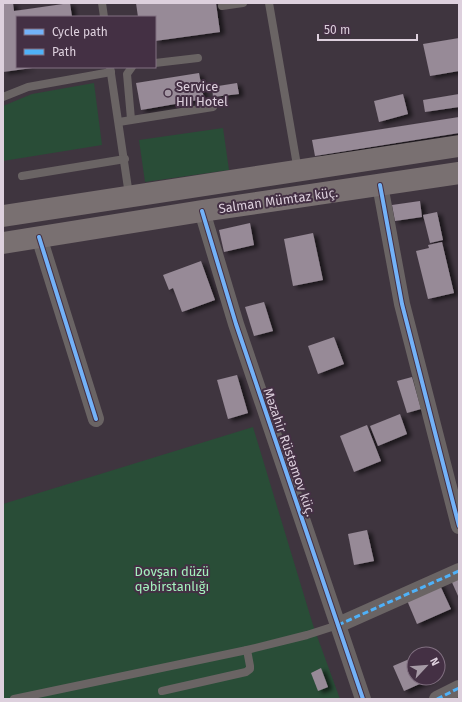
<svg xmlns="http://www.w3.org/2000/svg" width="462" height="702" font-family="'Fira Sans',sans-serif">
<defs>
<filter id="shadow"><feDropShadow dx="4.5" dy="2.5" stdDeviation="2" flood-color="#0009"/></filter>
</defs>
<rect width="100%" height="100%" fill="#3f353f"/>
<g fill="#294d37">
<path d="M 94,83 L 102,145 L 3,161 L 3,106 L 32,94 Z"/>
<path d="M 223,128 L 229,170 L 145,182 L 139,140 Z"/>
<path d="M 253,427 L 313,625 L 340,699 L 3,699 L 3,504 Z"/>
</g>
<g fill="#978a97" filter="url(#shadow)">
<path d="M 3,3 L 13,3 L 14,11 L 70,3 L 72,17 L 17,17 L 17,67 L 32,68 L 3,72 Z"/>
<path d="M 136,3 L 216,3 L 220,32 L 155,41 L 155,17 L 138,17 Z"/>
<path d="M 459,38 L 459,71 L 430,76 L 423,44 Z"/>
<path d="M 199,73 L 204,99 L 141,110 L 136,83 Z"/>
<path d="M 237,83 L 239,94 L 213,97 L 212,87 Z"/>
<path d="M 403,94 L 408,114 L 379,122 L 374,101 Z"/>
<path d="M 459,94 L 459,107 L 425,112 L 423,100 Z"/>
<path d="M 459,117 L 459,133 L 315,156 L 312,140 Z"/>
<path d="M 420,201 L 422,217 L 395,221 L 392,205 Z"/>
<path d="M 437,212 L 443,240 L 430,243 L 423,215 Z"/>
<path d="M 250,223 L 254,245 L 224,252 L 219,230 Z"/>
<path d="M 313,233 L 323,280 L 293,286 L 284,239 Z"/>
<path d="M 442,242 L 454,293 L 428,299 L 416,251 L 429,248 L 428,245 Z"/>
<path d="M 201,261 L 215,300 L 182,312 L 173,288 L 169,290 L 163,275 Z"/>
<path d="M 264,302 L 273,331 L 254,336 L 245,307 Z"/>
<path d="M 334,337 L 344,364 L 318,374 L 308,346 Z"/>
<path d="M 237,375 L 248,413 L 228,419 L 217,380 Z"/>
<path d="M 412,377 L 421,409 L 407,413 L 397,381 Z"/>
<path d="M 400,414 L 407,434 L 378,446 L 370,426 Z"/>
<path d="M 367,425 L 381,461 L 354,472 L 340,436 Z"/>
<path d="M 367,530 L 374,561 L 354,565 L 348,534 Z"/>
<path d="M 459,574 L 459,598 L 450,578 Z"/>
<path d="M 439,583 L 451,609 L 417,624 L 406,598 Z"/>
<path d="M 414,657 L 414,678 L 433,678 L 404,691 L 393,666 Z"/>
<path d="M 321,668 L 328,687 L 318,691 L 311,673 Z"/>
</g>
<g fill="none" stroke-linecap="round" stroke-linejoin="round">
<g stroke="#6a6464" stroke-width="8">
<path d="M 102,3 L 104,17"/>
<path d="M 269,3 L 298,171"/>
<path d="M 222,6 L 243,3"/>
<path d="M 155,63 L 198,58"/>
<path d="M 110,67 L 129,195"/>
<path d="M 3,97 L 28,87 L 111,72"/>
<path d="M 131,119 L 127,74 L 132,67"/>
<path d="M 119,122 L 213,107"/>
<path d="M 22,176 L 125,159"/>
<path d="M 162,691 L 246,672 L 250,669 L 250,666 L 247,650"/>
<path d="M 14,699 L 247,650 L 307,635 L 338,625"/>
</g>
<g stroke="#6a6464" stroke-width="16">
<path d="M 380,185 L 402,304 L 459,526"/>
<path d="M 202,211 L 236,324 L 363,699"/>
<path d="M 39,237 L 96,419"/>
<path d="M 338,625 L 459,571"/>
<path d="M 437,699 L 459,688"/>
</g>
<g stroke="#797071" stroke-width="22">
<path d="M 3,216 L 459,146"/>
<path d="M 3,243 L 202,211 L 459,173"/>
</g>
<g stroke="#4fb1f8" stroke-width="3" stroke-dasharray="6 3" stroke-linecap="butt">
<path d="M 338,625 L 459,571"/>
<path d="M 437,699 L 459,688"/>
</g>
<defs>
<g id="cycleway">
<path d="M 380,185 L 402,304 L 459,526"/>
<path d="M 202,211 L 236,324 L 363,699"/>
<path d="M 39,237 L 96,419"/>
</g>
</defs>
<use href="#cycleway" stroke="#443044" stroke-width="6"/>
<use href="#cycleway" stroke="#73b2f8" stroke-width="4"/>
</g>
<circle fill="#a69aa6" stroke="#443044" stroke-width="1.5" cx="168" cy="93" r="4"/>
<g text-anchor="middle" stroke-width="4" stroke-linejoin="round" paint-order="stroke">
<g font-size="13" fill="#ddd0dd" stroke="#443044" text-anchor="start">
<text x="176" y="91">Service<tspan x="176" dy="15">HII Hotel</tspan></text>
</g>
<g font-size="13" fill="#ddd0dd" stroke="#443044">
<text transform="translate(278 200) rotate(-8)" y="5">Salman Mümtaz küç.</text>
<text transform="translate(290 452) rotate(71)" y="5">Məzahir Rüstəmov küç.</text>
</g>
<g font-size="13" fill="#a3f1bd" stroke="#443044">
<text x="172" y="576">Dovşan düzü<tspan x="172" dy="15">qəbirstanlığı</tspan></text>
</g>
</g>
<rect width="462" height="702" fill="none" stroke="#ddd0dd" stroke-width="8"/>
<rect x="16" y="16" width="140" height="52" fill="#443044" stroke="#817081"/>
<rect x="24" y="29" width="20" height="6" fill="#73b2f8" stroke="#817081"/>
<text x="52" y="36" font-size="12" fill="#ddd0dd">Cycle path</text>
<rect x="24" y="49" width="20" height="6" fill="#4fb1f8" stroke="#817081"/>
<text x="52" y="56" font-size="12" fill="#ddd0dd">Path</text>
<g transform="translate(426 666) rotate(64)"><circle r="19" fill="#443044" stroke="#817081"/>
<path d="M0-3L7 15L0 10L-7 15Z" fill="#a69aa6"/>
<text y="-6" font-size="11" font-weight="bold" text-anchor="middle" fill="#ddd0dd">N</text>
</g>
<path d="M318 34v6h99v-6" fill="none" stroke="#ddd0dd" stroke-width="2"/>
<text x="324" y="34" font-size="12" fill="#ddd0dd" stroke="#443044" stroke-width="3" paint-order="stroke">50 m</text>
</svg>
